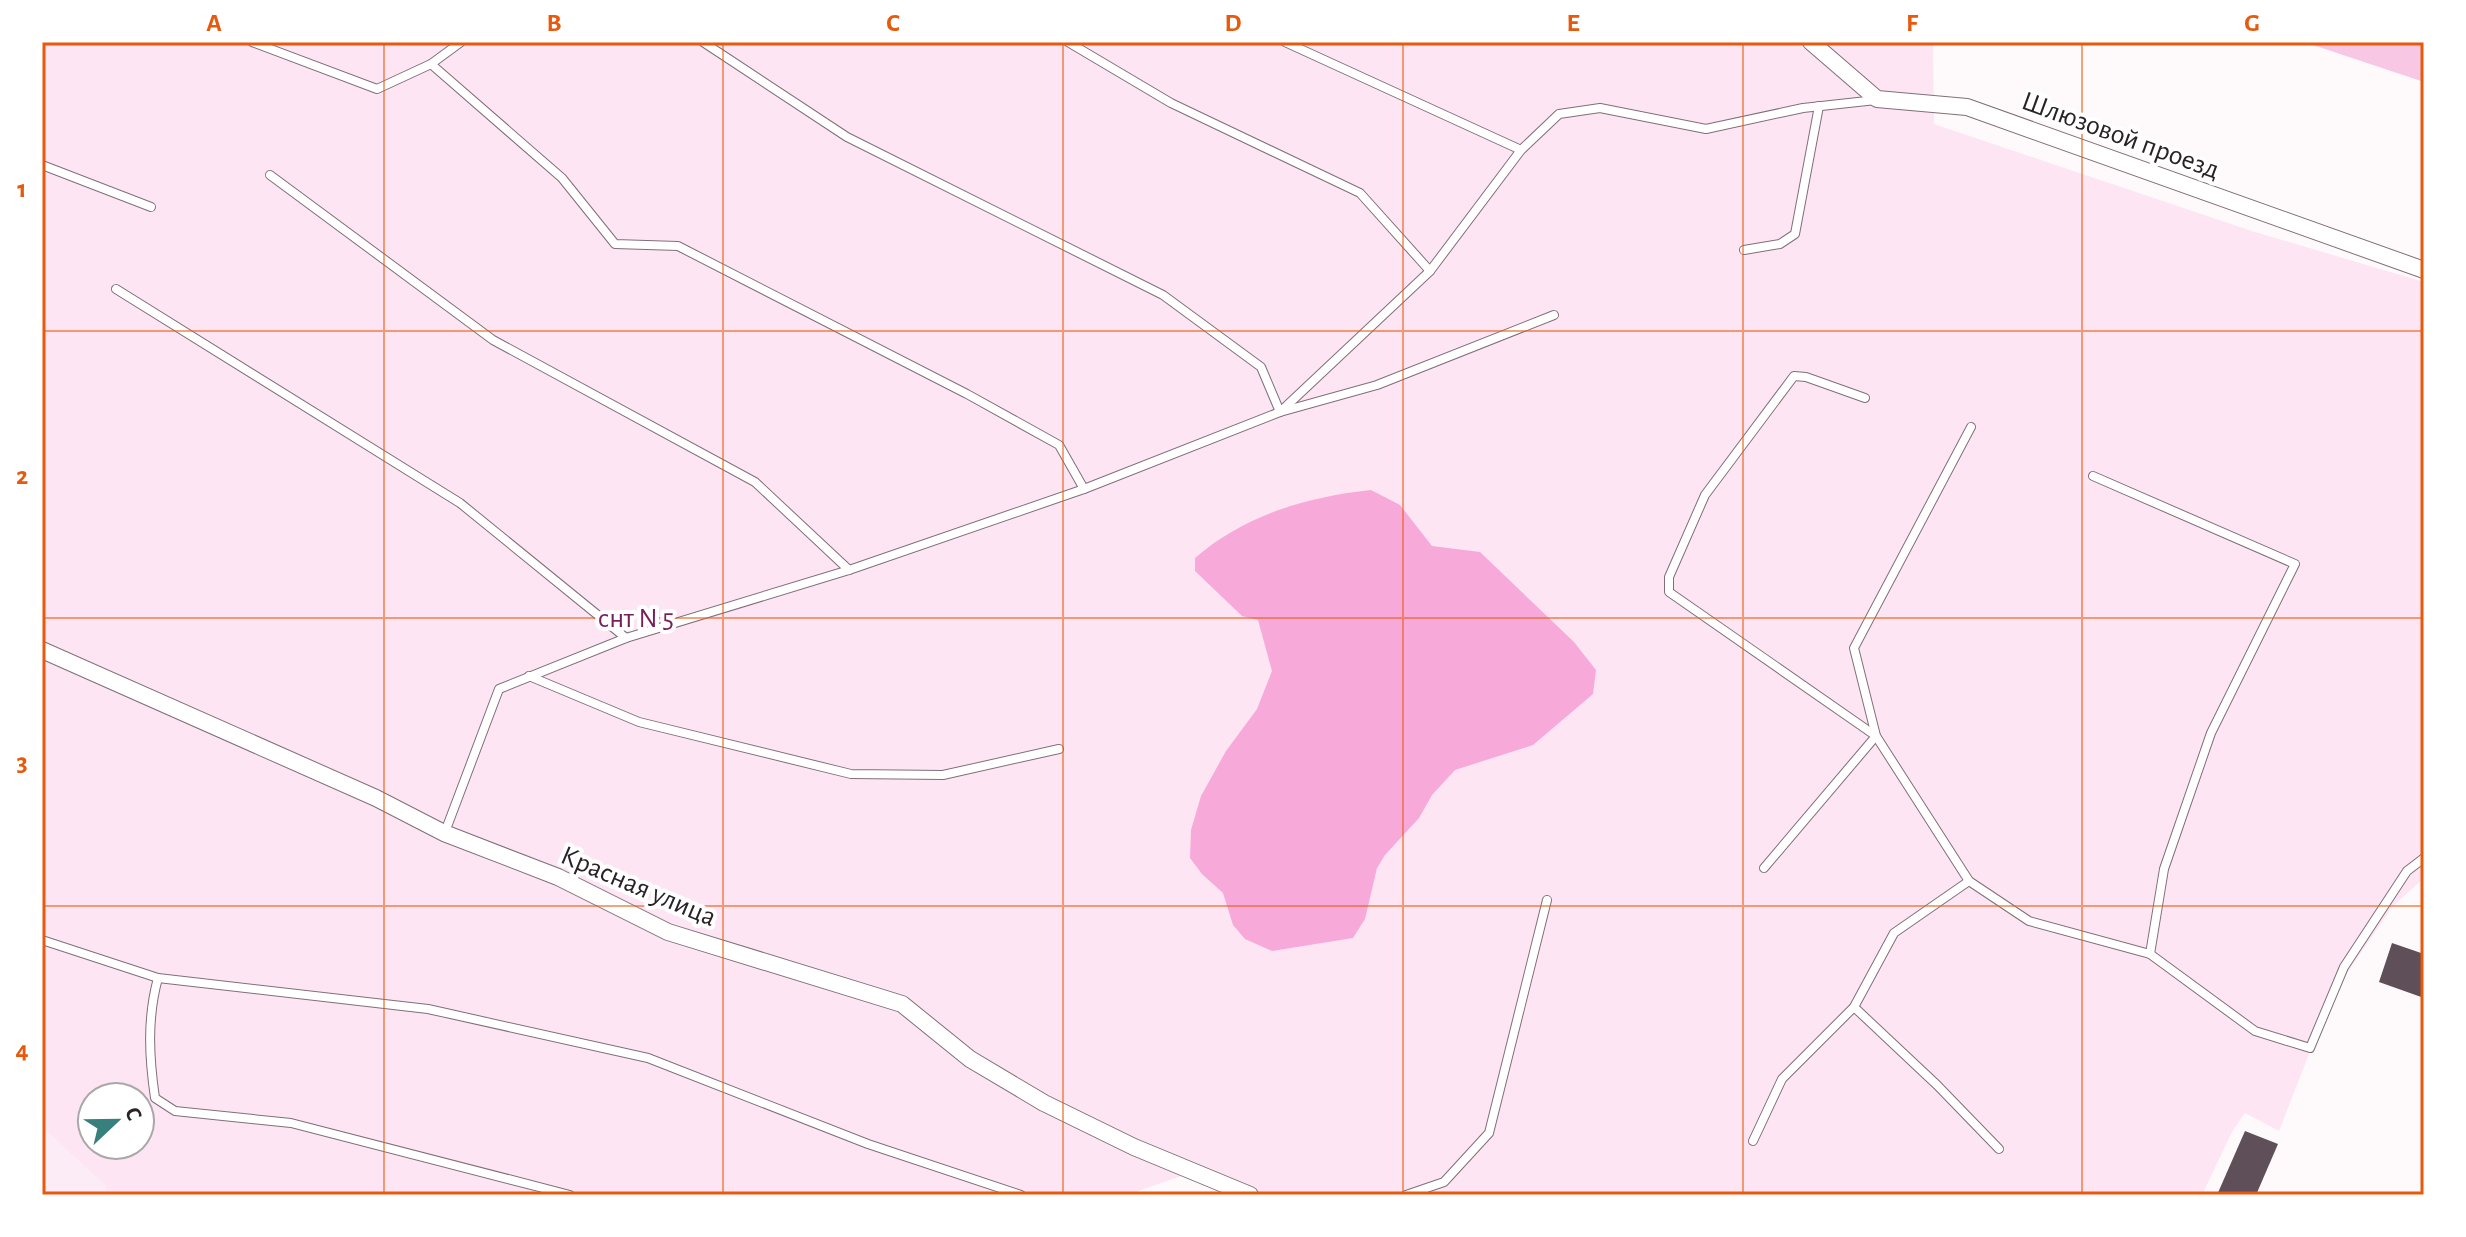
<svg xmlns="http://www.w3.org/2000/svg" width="2466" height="1237" font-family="'Alegreya Sans',sans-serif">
<rect width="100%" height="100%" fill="#fefafc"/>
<path fill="#fcecf5" d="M 42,1127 L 107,1186 L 104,1195 L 42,1195 Z"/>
<path fill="#fee5f3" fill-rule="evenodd" d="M 42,42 L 1933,42 L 1934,124 L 2252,231 L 2424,282 L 2424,878 L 2393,906 L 2332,995 L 2279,1131 L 2245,1113 L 2232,1132 L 2202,1195 L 1260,1195 L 1207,1167 L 1127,1195 L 104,1195 L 106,1186 L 42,1127 ZM 92,1097 L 140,1097 L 140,1145 L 92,1145 Z"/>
<path fill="#f7aad9" d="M 1371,490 L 1400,505 L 1432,546 L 1480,552 L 1574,642 L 1596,670 L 1593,694 L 1533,745 L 1455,770 L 1432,795 L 1419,818 L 1385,855 L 1377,868 L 1365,919 L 1353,938 L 1272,951 L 1245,939 L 1233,925 L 1223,893 L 1202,874 L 1190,858 L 1191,830 L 1201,796 L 1226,751 L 1257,709 L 1272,671 L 1258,620 L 1242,616 L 1195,571 L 1195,558 C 1245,515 1306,497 1371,490 Z"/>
<path fill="#f7c7e3" d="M 2304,42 L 2424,42 L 2424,82 Z"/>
<g fill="#5e4f58">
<path d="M 2392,943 L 2424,954 L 2424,998 L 2379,982 Z"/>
<path d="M 2245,1131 L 2278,1144 L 2256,1195 L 2217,1195 Z"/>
</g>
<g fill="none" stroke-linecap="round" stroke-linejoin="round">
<defs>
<g id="service">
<path d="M 252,42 L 377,89 L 431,64 L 461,42"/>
<path d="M 703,42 L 847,137 L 1163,295 L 1261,367 L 1280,412 L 1377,385 L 1554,315"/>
<path d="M 1068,42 L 1171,103 L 1360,193 L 1430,271"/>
<path d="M 1285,42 L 1521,150"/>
<path d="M 431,64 L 562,178 L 615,244 L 678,246 L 967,394 L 1059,445 L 1084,489"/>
<path d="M 42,165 L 151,207"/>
<path d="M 270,175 L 493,340 L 755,482 L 849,570"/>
<path d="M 1744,250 L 1780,244 L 1795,234 L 1819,106"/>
<path d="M 116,289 L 460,503 L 626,638"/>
<path d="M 1971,427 L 1854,648 L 1876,736 L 1969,881 L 2029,921 L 2150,954 L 2255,1031 L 2310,1048 L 2344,967 L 2407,871 L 2424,858"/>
<path d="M 2093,476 L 2295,564 L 2211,733 L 2164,869 L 2150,954"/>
<path d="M 529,676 L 639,722 L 851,774 L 943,775 L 1059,749"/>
<path d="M 445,832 L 499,689 L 626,638 L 849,570 L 1084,489 L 1280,412 L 1430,271 L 1521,150 L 1559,114 L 1600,108 L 1706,129 L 1803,108 L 1876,100"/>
<path d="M 1764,868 L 1876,736 L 1669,592 L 1669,577 L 1705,495 L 1794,376 L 1806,377 L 1865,398"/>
<path d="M 42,940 L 158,978 L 428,1009 L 648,1058 L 868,1144 L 1021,1195"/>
<path d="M 158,978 C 147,1018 149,1057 155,1098 L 175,1111 L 291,1123 L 570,1195"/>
<path d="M 1854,1007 L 1937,1085 L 1999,1149"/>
<path d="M 1753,1141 L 1782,1079 L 1854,1007 L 1894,933 L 1969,881"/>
<path d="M 1406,1195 L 1444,1182 L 1489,1133 L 1547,900"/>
</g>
<g id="minor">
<path d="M 1811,42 L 1877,99 L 1967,107 L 2424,270"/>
<path d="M 42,650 L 376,798 L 444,833 L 558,877 L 668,932 L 902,1004 L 970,1059 L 1044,1103 L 1134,1147 L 1250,1195"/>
</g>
</defs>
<use href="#service" stroke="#806f79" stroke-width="10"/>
<use href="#minor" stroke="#806f79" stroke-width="18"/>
<use href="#service" stroke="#fff" stroke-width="8"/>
<use href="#minor" stroke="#fff" stroke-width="16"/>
</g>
<path fill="none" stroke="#e8590c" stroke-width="2" stroke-opacity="0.55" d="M 384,42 L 384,1195M 723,42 L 723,1195M 1063,42 L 1063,1195M 1403,42 L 1403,1195M 1743,42 L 1743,1195M 2082,42 L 2082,1195M 42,331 L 2424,331M 42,618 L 2424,618M 42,906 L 2424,906"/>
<g text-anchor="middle" stroke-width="8" stroke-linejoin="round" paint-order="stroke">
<g font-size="28" fill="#292226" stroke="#fff">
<text transform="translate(2121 134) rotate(20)" y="10">Шлюзовой проезд</text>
<text transform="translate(639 885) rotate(23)" y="10">Красная улица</text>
</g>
<g font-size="28" fill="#771f5c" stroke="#fff">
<text x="636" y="627">снт N 5</text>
</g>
</g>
<rect width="2466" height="1237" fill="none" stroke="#ffffff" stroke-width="88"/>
<g transform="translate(116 1121) rotate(68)"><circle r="38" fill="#ffffff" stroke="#a9a7a8" stroke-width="2"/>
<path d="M0-6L14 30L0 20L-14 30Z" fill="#37807e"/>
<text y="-12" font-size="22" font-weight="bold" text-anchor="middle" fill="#292226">С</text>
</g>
<rect x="44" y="44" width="2378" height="1149" fill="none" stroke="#e8590c" stroke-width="3"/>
<g font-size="26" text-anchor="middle" font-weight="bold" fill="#e8590c">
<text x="214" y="31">A</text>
<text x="554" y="31">B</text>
<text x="893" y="31">C</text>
<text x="1233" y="31">D</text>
<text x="1573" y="31">E</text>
<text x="1912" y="31">F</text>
<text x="2252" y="31">G</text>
<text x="22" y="197">1</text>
<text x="22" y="484">2</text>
<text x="22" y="771">3</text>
<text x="22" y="1058">4</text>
</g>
</svg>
